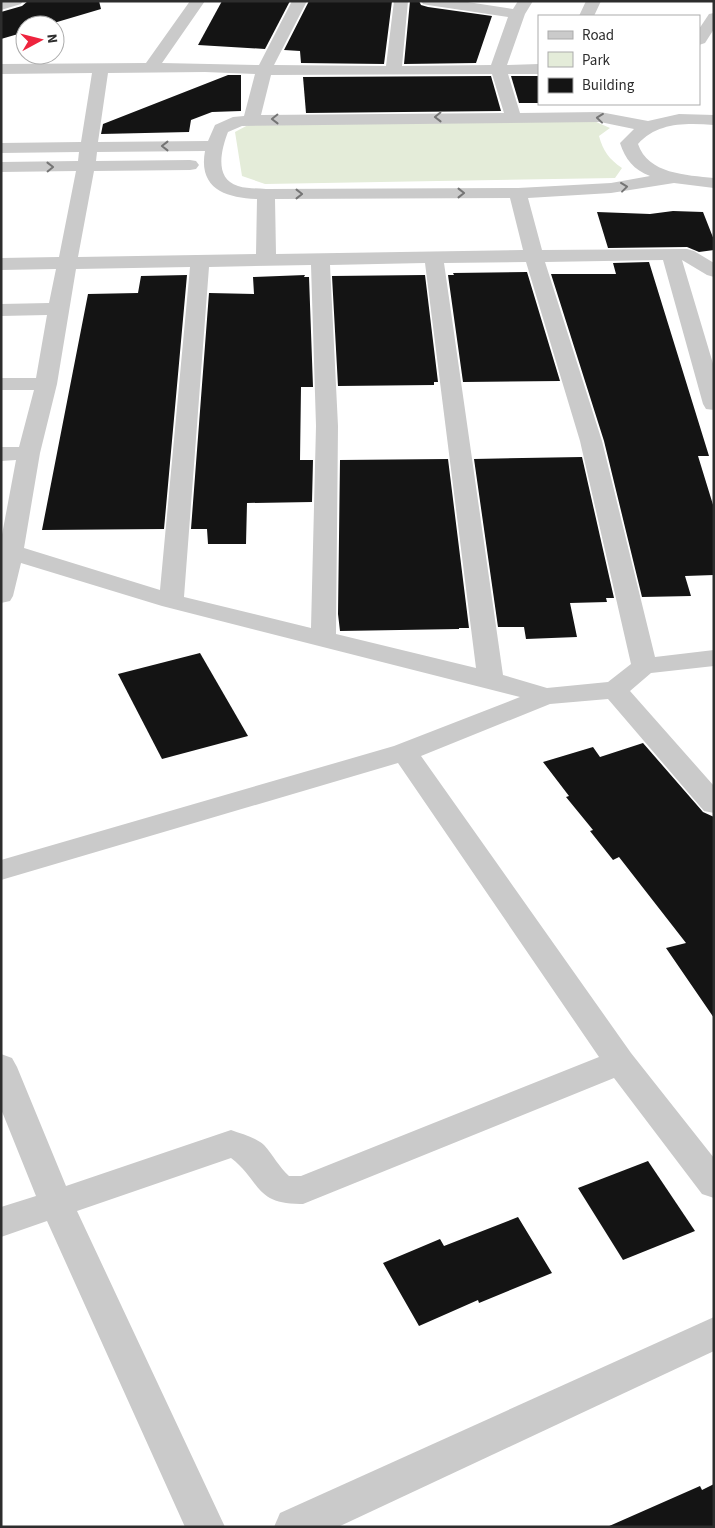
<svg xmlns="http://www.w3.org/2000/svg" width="715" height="1528" font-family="'Source Sans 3',sans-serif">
<rect width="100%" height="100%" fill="#fff"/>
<path fill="#e4ecd9" d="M 594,121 L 610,128 L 599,136 C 603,151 609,159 622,168 L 615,178 L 265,184 L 242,176 L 235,132 L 250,124 Z"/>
<g fill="#141414">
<path d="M 28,1 L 99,1 L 101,9 L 47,25 L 25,25 L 25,32 L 1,39 L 1,12 L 22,6 Z"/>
<path d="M 222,1 L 290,1 L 265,49 L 198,45 Z"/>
<path d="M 309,1 L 392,1 L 384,64 L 301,63 L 300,51 L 284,50 Z"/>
<path d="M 410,1 L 419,1 L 421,5 L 428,7 L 492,16 L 476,63 L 404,64 Z"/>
<path d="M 228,75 L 241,75 L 241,111 L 212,112 L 191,120 L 189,132 L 101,134 L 103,124 Z"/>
<path d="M 491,76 L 501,111 L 306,113 L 303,77 Z"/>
<path d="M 511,76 L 539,76 L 539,103 L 519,103 Z"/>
<path d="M 673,211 L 703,212 L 714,240 L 714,250 L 699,252 L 687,247 L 608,248 L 597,212 L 650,214 Z"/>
<path d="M 649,262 L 709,456 L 698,456 L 714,508 L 714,575 L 685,576 L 691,596 L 642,597 L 604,441 L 551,274 L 616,274 L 613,263 Z"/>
<path d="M 527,272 L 560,381 L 463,382 L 448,275 L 454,275 L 453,273 Z"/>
<path d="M 187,275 L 164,529 L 42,530 L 88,294 L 138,293 L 141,276 Z"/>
<path d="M 305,275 L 304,277 L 309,277 L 313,387 L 301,387 L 300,460 L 313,460 L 312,502 L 247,503 L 246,544 L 208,544 L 207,529 L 191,529 L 209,293 L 254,294 L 253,277 Z"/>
<path d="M 425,275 L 438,382 L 434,382 L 434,385 L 338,386 L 332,276 Z"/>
<path d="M 582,457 L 614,598 L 606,598 L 607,602 L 570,603 L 577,637 L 526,639 L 524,627 L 498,627 L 474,459 Z"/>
<path d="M 448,459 L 469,628 L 459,628 L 459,629 L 340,631 L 338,614 L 340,460 Z"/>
<path d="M 200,653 L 248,736 L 162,759 L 118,674 Z"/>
<path d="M 643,743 L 703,812 L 714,817 L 714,1018 L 666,948 L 686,943 L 619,857 L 613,860 L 590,831 L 593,830 L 566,797 L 569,796 L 543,762 L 593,747 L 600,757 Z"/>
<path d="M 648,1161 L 695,1231 L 623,1260 L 578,1188 Z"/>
<path d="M 518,1217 L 552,1273 L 479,1303 L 478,1300 L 419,1326 L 383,1263 L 440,1239 L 444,1246 Z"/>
<path d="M 714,1484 L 714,1527 L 607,1527 L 700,1486 L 702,1490 Z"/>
</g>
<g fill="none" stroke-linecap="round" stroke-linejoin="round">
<g fill="#cacaca" fill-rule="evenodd">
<path d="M 1,1 L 23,1 L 21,4 L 1,10 Z"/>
<path d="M 190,1 L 205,1 L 162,63 L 259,65 L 292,1 L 307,1 L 274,65 L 386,66 L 394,1 L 408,1 L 402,66 L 491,65 L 508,17 L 428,5 L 423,4 L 421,1 L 461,1 L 513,9 L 518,1 L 533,1 L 525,14 L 507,65 L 539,64 L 539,74 L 508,74 L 520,113 L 600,112 L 648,121 L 679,114 L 714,115 L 714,125 C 686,123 658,122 638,144 C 648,174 686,175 714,178 L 714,188 L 674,183 L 611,193 L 528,198 L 542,250 L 687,249 L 694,251 L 714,263 L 714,277 L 707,275 L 682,260 L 714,367 L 714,410 L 706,409 L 703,404 L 663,260 L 545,262 L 602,441 L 655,657 L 714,650 L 714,666 L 651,673 L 630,691 L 714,786 L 714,813 L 704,811 L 608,699 L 550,704 L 421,756 L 631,1053 L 714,1158 L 714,1198 L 702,1194 L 614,1078 L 303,1204 C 254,1205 261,1181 231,1158 L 77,1211 L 225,1527 L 185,1527 L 47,1221 L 1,1237 L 1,1207 L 36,1196 L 1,1109 L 1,1054 L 12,1058 L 17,1067 L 66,1186 L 231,1130 C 242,1134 255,1137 264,1145 C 273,1155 279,1167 289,1176 L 301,1176 L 599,1057 L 398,763 L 1,880 L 1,860 L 394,746 L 520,697 L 162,606 L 21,563 L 13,596 L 10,601 L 1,603 L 1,540 L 16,460 L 1,461 L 1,447 L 19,447 L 34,390 L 1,390 L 1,378 L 36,378 L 47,315 L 1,316 L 1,304 L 49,303 L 56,269 L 1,270 L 1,258 L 59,257 L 76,171 L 1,172 L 1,162 L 78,161 L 79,152 L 1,153 L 1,143 L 81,142 L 92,73 L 1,74 L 1,64 L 146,63 ZM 205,72 L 255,74 L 244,116 L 233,117 L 215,125 L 208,141 L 98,142 L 108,73 ZM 492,74 L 504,113 L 261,115 L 271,75 ZM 600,122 L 634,129 L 620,143 C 625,159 634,170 650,176 L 611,183 L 518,188 L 266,189 C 257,188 247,189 238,186 C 214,179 221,150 228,132 L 242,126 ZM 205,151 C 198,189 226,198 257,199 L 256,254 L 78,257 L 94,171 L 190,170 L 196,169 L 199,165 L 196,161 L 190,160 L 96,161 L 97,152 ZM 510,198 L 523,250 L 276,254 L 275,199 ZM 526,262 L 580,441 L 631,664 L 608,682 L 547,688 L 503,675 L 444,263 ZM 425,263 L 476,668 L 336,634 L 338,426 L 330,265 ZM 311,265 L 316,426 L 311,628 L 184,597 L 209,267 ZM 190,267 L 160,590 L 24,548 L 40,453 L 57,384 L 76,269 Z"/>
<path d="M 586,1 L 601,1 L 594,16 L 579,16 Z"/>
<path d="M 714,13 L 714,29 L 705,43 L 699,45 L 699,29 L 709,14 Z"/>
<path d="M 714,1317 L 714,1351 L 338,1527 L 274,1527 L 280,1513 Z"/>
</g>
</g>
<defs><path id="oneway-chevron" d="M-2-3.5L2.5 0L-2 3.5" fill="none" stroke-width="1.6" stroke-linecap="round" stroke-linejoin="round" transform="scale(1.25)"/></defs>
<g stroke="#747474">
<use href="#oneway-chevron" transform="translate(438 117) rotate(179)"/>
<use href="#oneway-chevron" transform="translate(600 118) rotate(-174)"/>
<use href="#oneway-chevron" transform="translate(275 119) rotate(179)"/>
<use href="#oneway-chevron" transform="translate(165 146) rotate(180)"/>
<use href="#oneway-chevron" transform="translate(50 167) rotate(-1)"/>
<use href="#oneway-chevron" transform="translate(624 187) rotate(-7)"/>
<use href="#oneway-chevron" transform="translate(461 193)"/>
<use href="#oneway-chevron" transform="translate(299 194)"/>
</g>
<rect width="715" height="1528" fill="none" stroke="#2d2d2d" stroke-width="5"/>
<rect x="538" y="15" width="162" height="90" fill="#ffffff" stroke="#ababab"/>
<rect x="548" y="31" width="25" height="8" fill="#cacaca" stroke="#ababab"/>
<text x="582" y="40" font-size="15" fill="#2d2d2d">Road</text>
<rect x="548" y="52" width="25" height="15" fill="#e4ecd9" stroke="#ababab"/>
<text x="582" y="65" font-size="15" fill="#2d2d2d">Park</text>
<rect x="548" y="78" width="25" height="15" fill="#141414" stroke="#ababab"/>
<text x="582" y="90" font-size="15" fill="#2d2d2d">Building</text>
<g transform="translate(40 40) rotate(83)"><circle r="24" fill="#ffffff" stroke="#ababab"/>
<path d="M0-4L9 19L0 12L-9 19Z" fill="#ee243e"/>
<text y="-8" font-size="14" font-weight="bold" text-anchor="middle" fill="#2d2d2d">N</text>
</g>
</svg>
